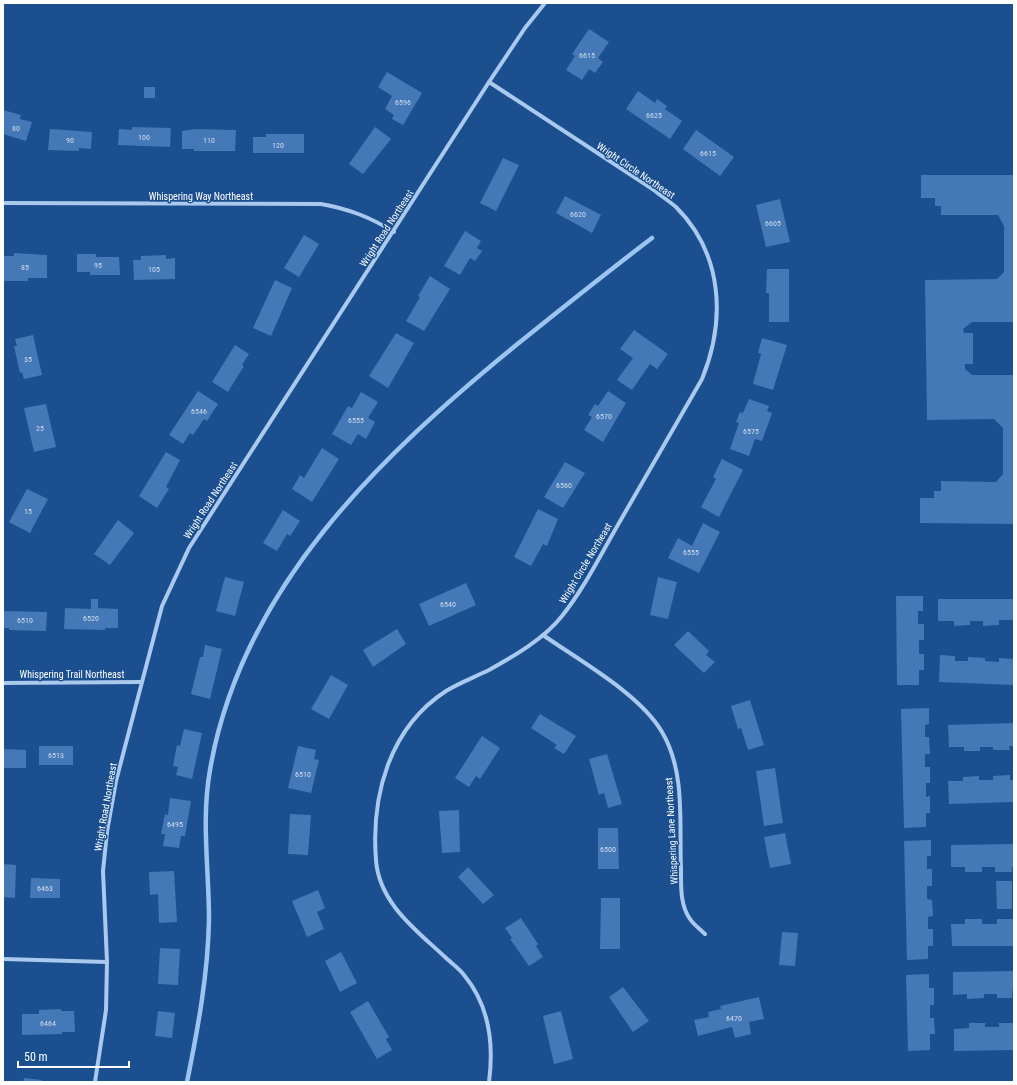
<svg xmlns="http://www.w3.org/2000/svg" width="1017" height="1085" font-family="'Roboto Condensed',sans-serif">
<rect width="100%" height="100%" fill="#1b4f8f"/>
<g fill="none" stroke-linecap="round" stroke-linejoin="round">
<path stroke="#9cc4f0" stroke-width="4.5" d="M 187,1082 C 198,1028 208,974 209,919 C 209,869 201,820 210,770 C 241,589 379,457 515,346 C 561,309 606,273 652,238"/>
</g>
<g fill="#4478b7">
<path d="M 589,29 L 609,42 L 598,58 L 603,62 L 595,73 L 589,69 L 582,80 L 566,70 L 575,56 L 572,54 Z"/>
<path d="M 387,72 L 422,93 L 403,125 L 392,119 L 394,115 L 385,109 L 392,96 L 378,87 Z"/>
<rect x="144" y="87" width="11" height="11"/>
<path d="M 638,91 L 655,103 L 657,99 L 667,106 L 665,109 L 682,121 L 670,139 L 626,109 Z"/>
<path d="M 3,110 L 21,115 L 20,119 L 32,122 L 26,141 L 3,134 Z"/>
<path d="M 132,127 L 171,128 L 170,147 L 118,145 L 119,129 L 132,130 Z"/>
<path d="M 375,127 L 391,139 L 363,174 L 349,164 Z"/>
<path d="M 50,129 L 92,132 L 91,149 L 79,148 L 79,151 L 48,150 Z"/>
<path d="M 195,129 L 236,130 L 235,151 L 194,151 L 194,149 L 182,149 L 182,131 Z"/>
<path d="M 696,130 L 734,157 L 720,176 L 683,149 Z"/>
<path d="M 266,134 L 304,134 L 304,153 L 253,153 L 253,137 L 266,137 Z"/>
<path d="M 503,158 L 519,165 L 496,211 L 480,203 Z"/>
<path d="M 921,175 L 1014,175 L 1014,322 L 972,322 L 963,329 L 964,333 L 973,333 L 973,364 L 965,364 L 965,369 L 972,375 L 1014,375 L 1014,524 L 920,523 L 920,498 L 934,498 L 934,491 L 941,491 L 941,481 L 996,482 L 1003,474 L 1003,428 L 994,419 L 927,420 L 925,280 L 997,279 L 1004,272 L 1004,226 L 998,215 L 941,215 L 941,206 L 935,206 L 935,198 L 921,198 Z"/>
<path d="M 565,196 L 601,215 L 592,233 L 556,213 Z"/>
<path d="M 780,199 L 790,242 L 766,247 L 756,205 Z"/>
<path d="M 465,231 L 481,241 L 477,248 L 482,251 L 475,261 L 470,258 L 460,275 L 444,266 Z"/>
<path d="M 304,235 L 319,244 L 299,277 L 284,268 Z"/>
<path d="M 14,253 L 47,255 L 47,278 L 28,278 L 28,281 L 3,281 L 3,256 L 14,256 Z"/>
<path d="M 77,254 L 96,254 L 96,257 L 119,257 L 120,275 L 90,275 L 90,272 L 77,272 Z"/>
<path d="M 166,255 L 166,259 L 175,258 L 175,279 L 134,280 L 133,260 L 141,260 L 141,256 Z"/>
<path d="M 767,269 L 789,269 L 789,322 L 769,322 L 769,293 L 766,293 Z"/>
<path d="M 430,276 L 450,289 L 424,331 L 406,321 L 420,297 L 418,296 Z"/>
<path d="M 275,280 L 292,288 L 271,336 L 253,328 Z"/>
<path d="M 634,330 L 668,354 L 657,369 L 650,364 L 632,390 L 617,380 L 633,358 L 620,349 Z"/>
<path d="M 396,333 L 414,343 L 388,388 L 369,376 Z"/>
<path d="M 33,335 L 42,375 L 24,379 L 22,372 L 20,373 L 14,346 L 17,346 L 15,339 Z"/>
<path d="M 762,338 L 787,345 L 773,390 L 753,384 L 761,354 L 758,353 Z"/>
<path d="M 235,345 L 249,354 L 242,365 L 244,366 L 228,392 L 212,382 Z"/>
<path d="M 198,391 L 218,404 L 207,421 L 204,419 L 193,435 L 190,433 L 183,444 L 169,435 Z"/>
<path d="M 608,391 L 626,403 L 603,442 L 584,430 L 592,417 L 588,415 L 595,404 L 598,406 Z"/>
<path d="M 361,392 L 378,402 L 368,418 L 375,422 L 366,439 L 358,434 L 351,445 L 332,434 L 348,406 L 352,408 Z"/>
<path d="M 749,399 L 769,406 L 767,411 L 772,413 L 762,441 L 755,439 L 749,456 L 730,449 L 739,423 L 736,422 L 740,412 L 743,413 Z"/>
<path d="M 46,404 L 56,447 L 34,452 L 24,408 Z"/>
<path d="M 322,448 L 339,459 L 312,502 L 292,489 L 300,475 L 304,478 Z"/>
<path d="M 166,452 L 180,460 L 166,487 L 169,489 L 157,508 L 139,496 Z"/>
<path d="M 722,459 L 743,470 L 719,517 L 701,507 L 716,479 L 713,477 Z"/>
<path d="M 565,462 L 585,473 L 563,508 L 544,497 Z"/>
<path d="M 27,489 L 48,499 L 30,533 L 9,522 Z"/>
<path d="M 538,509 L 558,519 L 547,546 L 543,544 L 531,566 L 514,557 Z"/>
<path d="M 283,510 L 300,521 L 290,536 L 287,534 L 277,551 L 263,543 Z"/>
<path d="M 118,520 L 134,533 L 110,565 L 94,554 Z"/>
<path d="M 703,523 L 720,532 L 699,573 L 668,558 L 678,538 L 692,546 Z"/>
<path d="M 225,577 L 244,582 L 235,616 L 216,611 Z"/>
<path d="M 658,577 L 677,582 L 668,619 L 650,615 Z"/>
<path d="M 466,583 L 476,605 L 429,626 L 419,604 Z"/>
<path d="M 896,596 L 923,596 L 923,611 L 918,611 L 918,624 L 924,624 L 924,640 L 919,640 L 919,654 L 924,654 L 924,670 L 919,670 L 919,685 L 897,685 Z"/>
<path d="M 91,599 L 98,599 L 98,608 L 118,609 L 118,628 L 105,628 L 105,630 L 64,629 L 65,608 L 91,609 Z"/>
<path d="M 938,599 L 1014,599 L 1014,620 L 999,620 L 999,625 L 983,626 L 983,621 L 970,621 L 970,625 L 954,626 L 954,621 L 938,621 Z"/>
<path d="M 3,611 L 47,612 L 46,631 L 9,630 L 9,628 L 3,628 Z"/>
<path d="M 397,629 L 406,644 L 373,667 L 363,650 Z"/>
<path d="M 688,631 L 709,651 L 706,655 L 715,662 L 704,673 L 674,645 Z"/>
<path d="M 205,645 L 222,649 L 210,699 L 191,694 L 200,657 L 203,657 Z"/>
<path d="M 940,655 L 955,656 L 955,661 L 968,661 L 968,657 L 985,658 L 985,661 L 999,662 L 999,658 L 1014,659 L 1014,685 L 939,682 Z"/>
<path d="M 331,675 L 348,685 L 329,719 L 311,709 Z"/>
<path d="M 750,700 L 764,745 L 748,750 L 741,728 L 738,729 L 731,706 Z"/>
<path d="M 929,708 L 929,724 L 925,725 L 925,737 L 929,737 L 930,754 L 925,754 L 925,767 L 930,767 L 930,783 L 926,783 L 926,797 L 930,796 L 930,813 L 926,813 L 926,827 L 904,828 L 901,709 Z"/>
<path d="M 540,714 L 576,736 L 564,754 L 554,748 L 557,745 L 531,728 Z"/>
<path d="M 1014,723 L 1014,746 L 1009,746 L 1010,750 L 993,750 L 993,747 L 980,747 L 980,751 L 964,751 L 964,747 L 949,747 L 948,725 Z"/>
<path d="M 184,729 L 202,733 L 192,779 L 176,775 L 178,767 L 173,766 L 177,745 L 180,746 Z"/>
<path d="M 482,736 L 500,748 L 480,779 L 476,776 L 469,787 L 455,778 Z"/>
<rect x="39" y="746" width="34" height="19"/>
<path d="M 298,746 L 316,750 L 314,759 L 319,760 L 311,793 L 288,788 Z"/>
<path d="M 3,749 L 26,750 L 26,768 L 3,768 Z"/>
<path d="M 607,754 L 622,804 L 608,808 L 604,793 L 599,795 L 589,759 Z"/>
<path d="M 775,768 L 783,823 L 764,826 L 756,771 Z"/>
<path d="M 1010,775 L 1010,780 L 1014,780 L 1014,802 L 949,804 L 948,781 L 963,781 L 963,777 L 979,776 L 979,780 L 993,780 L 993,776 Z"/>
<path d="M 170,798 L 191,801 L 185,836 L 181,836 L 179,848 L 163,846 L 165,834 L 161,834 L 165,814 L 168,815 Z"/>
<path d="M 459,810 L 460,852 L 442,853 L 439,811 Z"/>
<path d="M 290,814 L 311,815 L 308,855 L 288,854 Z"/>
<path d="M 598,828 L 618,828 L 619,869 L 598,869 Z"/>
<path d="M 785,833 L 791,864 L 770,868 L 764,837 Z"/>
<path d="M 931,840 L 931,856 L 927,856 L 927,869 L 932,869 L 932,886 L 927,886 L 927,899 L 932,900 L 933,916 L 928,917 L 928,929 L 933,929 L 933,946 L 928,946 L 928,959 L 907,960 L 904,841 Z"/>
<path d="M 1014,844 L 1014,867 L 1012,867 L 1012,872 L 995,872 L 995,867 L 982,867 L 982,872 L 965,872 L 965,867 L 951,867 L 951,845 Z"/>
<path d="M 3,864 L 16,865 L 15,898 L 3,897 Z"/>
<path d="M 468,867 L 494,895 L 483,904 L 458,877 Z"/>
<path d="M 174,871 L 177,922 L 159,923 L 158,894 L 150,895 L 149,872 Z"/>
<path d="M 31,878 L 60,879 L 60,898 L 30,898 Z"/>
<path d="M 996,881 L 1012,881 L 1012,909 L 997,909 Z"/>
<path d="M 318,890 L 325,908 L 317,912 L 324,929 L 307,937 L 292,901 Z"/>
<path d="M 601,898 L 620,898 L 620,949 L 600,949 Z"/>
<path d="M 521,918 L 538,944 L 536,946 L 543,957 L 529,966 L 510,939 L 512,938 L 505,928 Z"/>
<path d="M 965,919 L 982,919 L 982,924 L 997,924 L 997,919 L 1014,919 L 1014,946 L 952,946 L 951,924 L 965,924 Z"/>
<path d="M 782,932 L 798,933 L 795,966 L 779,965 Z"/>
<path d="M 160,948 L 180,949 L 178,985 L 158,984 Z"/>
<path d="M 341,952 L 357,983 L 340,992 L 325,961 Z"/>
<path d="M 1014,971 L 1012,998 L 997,998 L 997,994 L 984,994 L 984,998 L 967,999 L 967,994 L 953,995 L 953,972 Z"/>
<path d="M 929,974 L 929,988 L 934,988 L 934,1005 L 930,1005 L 930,1018 L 934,1018 L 935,1034 L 930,1034 L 930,1050 L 908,1051 L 906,975 Z"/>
<path d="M 623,987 L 649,1021 L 633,1032 L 609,997 Z"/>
<path d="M 759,997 L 764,1019 L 749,1022 L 751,1034 L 735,1038 L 732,1027 L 698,1036 L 694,1020 L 709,1017 L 708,1012 L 721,1009 L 720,1006 Z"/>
<path d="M 368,1001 L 389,1037 L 386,1039 L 392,1050 L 377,1059 L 350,1012 Z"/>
<path d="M 61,1009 L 61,1011 L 74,1011 L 75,1032 L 62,1032 L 62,1034 L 22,1035 L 22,1014 L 39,1014 L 39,1010 Z"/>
<path d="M 158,1011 L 175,1013 L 172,1038 L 155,1036 Z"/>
<path d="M 561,1011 L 573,1059 L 554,1064 L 543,1016 Z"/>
<path d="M 969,1023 L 985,1023 L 985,1027 L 999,1027 L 999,1023 L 1014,1023 L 1014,1050 L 954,1051 L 954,1029 L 969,1028 Z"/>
<path d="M 24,1078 L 42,1080 L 41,1082 L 23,1082 Z"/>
</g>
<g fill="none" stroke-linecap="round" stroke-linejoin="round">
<g stroke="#a9c9ee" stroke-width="4">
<path d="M 489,82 L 654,190 C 661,196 669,201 676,207 C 723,254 726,320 702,379 C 674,427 647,475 619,523 C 601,554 585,587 562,616 C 544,639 514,656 489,670 C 475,677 459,683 446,691 C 389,728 371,796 376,860 C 379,903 416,930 445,957 C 451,963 459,968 464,975 C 489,1005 494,1044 489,1082"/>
<path d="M 3,203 L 321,204 C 349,209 370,217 394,232"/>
<path d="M 543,635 C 580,661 640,694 662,732 C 686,772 679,825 681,869 C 681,886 680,905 690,919 C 694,925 700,929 705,934"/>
<path d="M 3,683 L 141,682"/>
<path d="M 3,959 L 107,962"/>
<path d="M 95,1082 L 106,1010 L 107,962 L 103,871 L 107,832 L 116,781 L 162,606 L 189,548 L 489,82 L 525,28 L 545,3"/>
</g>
</g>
<g text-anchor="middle" stroke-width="3" stroke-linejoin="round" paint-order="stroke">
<g font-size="8" fill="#d0dded">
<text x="587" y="58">6615</text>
<text x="403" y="105">6596</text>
<text x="654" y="118">6625</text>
<text x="16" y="131">80</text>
<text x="144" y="140">100</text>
<text x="70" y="143">90</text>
<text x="209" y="143">110</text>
<text x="278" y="148">120</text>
<text x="708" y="156">6615</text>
<text x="578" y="217">6620</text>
<text x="773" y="226">6605</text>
<text x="98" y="268">95</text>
<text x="25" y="270">85</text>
<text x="154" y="272">105</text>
<text x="28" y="362">35</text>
<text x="199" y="414">6546</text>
<text x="604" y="419">6570</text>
<text x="356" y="423">6555</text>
<text x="40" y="431">25</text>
<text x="751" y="434">6575</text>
<text x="564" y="488">6560</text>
<text x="28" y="514">15</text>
<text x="691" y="555">6555</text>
<text x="448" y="607">6540</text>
<text x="91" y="621">6520</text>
<text x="25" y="623">6510</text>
<text x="56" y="758">6513</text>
<text x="303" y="777">6510</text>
<text x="175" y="827">6495</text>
<text x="608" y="852">6500</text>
<text x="45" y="891">6463</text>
<text x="734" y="1021">6470</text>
<text x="48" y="1026">6464</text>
</g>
<g font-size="10" fill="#fff" stroke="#1b4f8f">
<text transform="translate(636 170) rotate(34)" y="4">Wright Circle Northeast</text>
<text x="201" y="200">Whispering Way Northeast</text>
<text transform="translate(386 228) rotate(-57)" y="4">Wright Road Northeast</text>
<text transform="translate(210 500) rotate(-57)" y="4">Wright Road Northeast</text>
<text transform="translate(585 563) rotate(-59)" y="4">Wright Circle Northeast</text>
<text x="72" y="678">Whispering Trail Northeast</text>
<text transform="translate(105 807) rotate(-80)" y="4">Wright Road Northeast</text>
<text transform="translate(671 831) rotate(-93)" y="4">Whispering Lane Northeast</text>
</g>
</g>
<rect width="1017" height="1085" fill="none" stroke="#ffffff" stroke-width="8"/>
<path d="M18 1061v6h111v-6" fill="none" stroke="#ffffff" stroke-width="2"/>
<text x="24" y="1061" font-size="12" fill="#ffffff" stroke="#1b4f8f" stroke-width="3" paint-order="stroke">50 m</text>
</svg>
